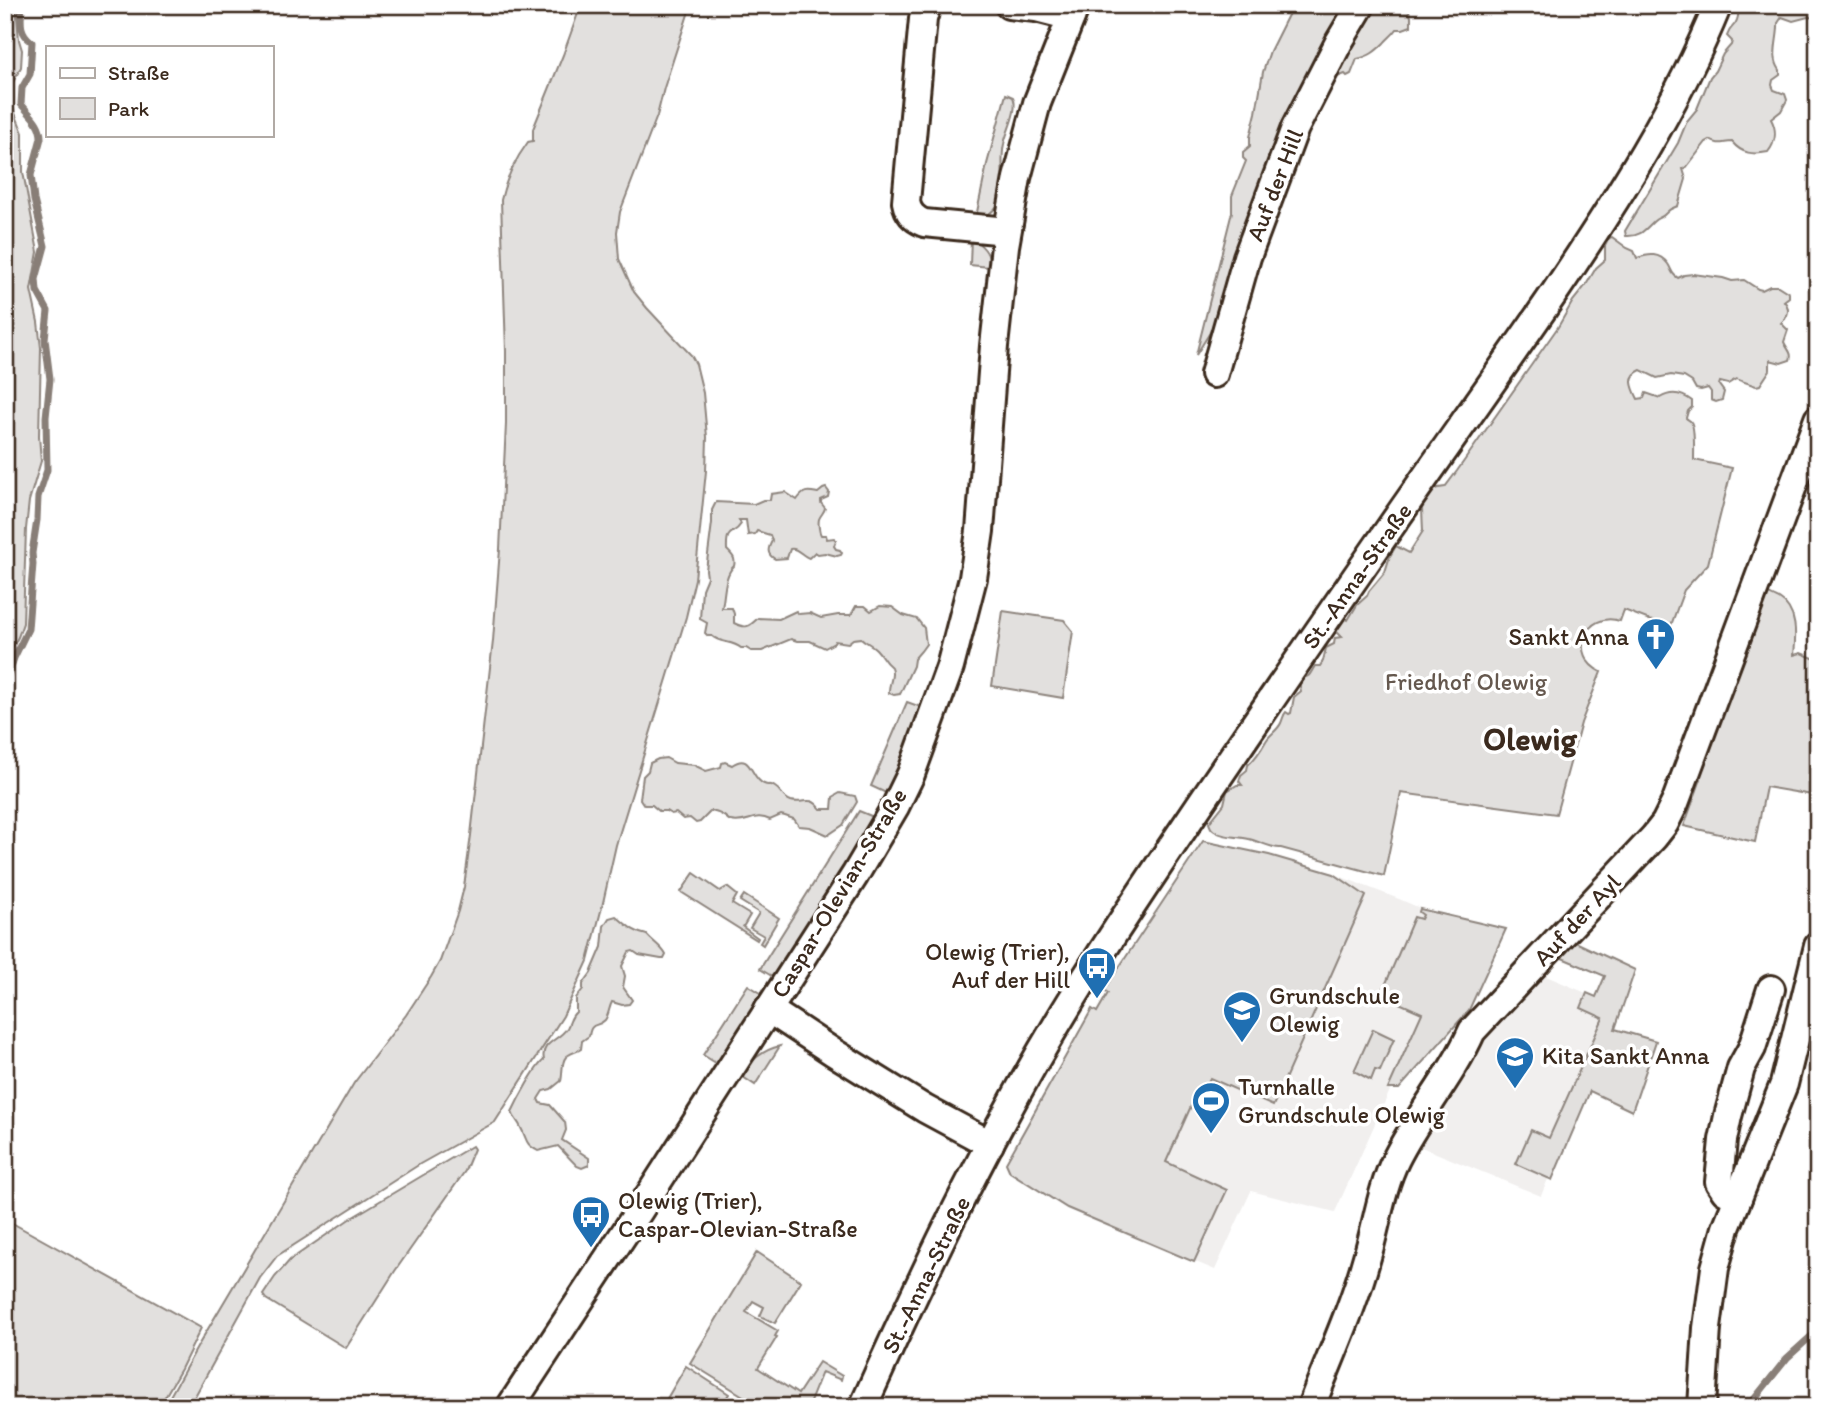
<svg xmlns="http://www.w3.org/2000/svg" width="1823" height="1412" font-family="Itim,sans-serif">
<rect width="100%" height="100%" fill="#fff"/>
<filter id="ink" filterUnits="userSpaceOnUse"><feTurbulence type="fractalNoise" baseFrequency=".0143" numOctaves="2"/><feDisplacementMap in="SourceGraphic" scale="14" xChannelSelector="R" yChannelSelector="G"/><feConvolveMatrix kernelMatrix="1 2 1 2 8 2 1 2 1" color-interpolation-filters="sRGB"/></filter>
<g filter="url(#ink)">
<g fill="#f1efee">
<path d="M 1203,841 L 1269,855 L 1334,874 L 1399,899 L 1464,927 L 1335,1212 L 1251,1191 L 1215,1270 L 1067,1208 L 1010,1172 L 1006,1163 L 1092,1009 L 1097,1012 L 1108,993 L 1104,990 Z"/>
<path d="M 1539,973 L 1619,1007 L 1541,1196 L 1414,1144 L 1477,1037 Z"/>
</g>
<g fill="#e2e0de" stroke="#8e857e" stroke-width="2">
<path d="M 5,5 L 16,5 L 19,40 L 22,50 L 21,67 L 12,84 L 10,101 L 23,133 L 23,172 L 38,252 L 31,290 L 38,322 L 41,348 L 39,436 L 41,461 L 29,501 L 26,529 L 23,623 L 18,637 L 5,662 Z"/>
<path d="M 581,5 L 691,5 L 664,88 L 657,116 L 620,212 L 617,232 L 619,259 L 634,292 L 647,308 L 691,355 L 696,364 L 703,393 L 707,437 L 706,471 L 695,579 L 686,617 L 616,845 L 602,907 L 588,961 L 563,1016 L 495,1122 L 420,1164 L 277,1256 L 260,1278 L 189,1407 L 164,1407 L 199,1344 L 354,1083 L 406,1015 L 431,977 L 440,961 L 458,911 L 464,887 L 471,835 L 493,641 L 500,549 L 506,424 L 506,351 L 501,200 C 506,178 514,161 528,142 L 533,141 L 533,129 L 563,55 Z"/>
<path d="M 1293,5 L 1412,5 L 1409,11 L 1411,17 L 1411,26 L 1403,29 L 1397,29 C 1393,35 1388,38 1384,43 C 1375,52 1370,56 1357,59 L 1351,74 L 1347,76 L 1345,74 L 1332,79 L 1222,313 L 1196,355 L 1232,212 L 1232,196 L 1246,161 L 1243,158 L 1243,152 L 1250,146 L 1250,137 L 1256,113 L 1263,72 L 1270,51 Z"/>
<path d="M 1740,5 L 1818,5 L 1816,18 L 1808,17 L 1793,21 L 1782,17 L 1778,23 C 1779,38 1770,57 1780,70 L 1780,75 L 1773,80 L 1772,85 L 1774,90 L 1785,94 L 1787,100 L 1781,111 L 1771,119 C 1777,130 1776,142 1768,152 C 1753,155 1742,154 1732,142 C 1723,142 1719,146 1710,140 L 1706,142 L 1686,168 L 1683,169 L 1686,179 L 1678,206 C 1670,209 1670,209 1664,215 C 1662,217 1657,218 1654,221 C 1645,229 1641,237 1626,236 L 1625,231 L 1678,143 L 1687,121 L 1697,109 L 1710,77 L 1715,71 L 1723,54 L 1731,45 L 1732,41 L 1727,36 C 1730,26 1735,27 1737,20 C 1739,15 1738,10 1740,5 Z"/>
<path d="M 1006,94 L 1013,97 C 1019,109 1007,130 1004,144 C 998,166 1014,215 976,217 L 987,164 Z"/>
<path d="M 1612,237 L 1627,248 L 1634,251 L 1637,258 C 1649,254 1659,252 1668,264 C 1672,270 1671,274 1678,278 L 1684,275 L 1693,274 L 1723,278 L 1732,281 L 1744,280 L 1758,289 L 1762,290 L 1770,286 L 1778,286 L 1789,293 L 1789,297 L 1784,301 C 1791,309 1788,317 1781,323 L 1788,330 L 1784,342 C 1787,349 1793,353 1790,360 L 1781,363 L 1770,360 L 1770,370 L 1760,385 L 1756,386 L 1736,379 L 1728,384 L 1720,382 L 1719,385 L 1724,392 L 1722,400 L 1716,402 L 1711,400 L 1711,392 L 1708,388 L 1701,390 L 1696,389 L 1692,382 L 1684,377 L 1671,375 L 1657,378 L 1641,370 C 1627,376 1632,387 1638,399 L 1644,398 L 1646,393 L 1660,398 C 1671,391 1682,393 1692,401 L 1692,407 L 1688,411 L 1686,418 C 1688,420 1690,420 1691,422 C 1695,427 1694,454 1694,460 L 1732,468 L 1708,564 L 1684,590 L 1670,628 L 1624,610 L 1620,621 C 1585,610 1567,656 1601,672 L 1581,723 L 1556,814 L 1401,793 L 1384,876 L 1281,848 C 1273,849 1258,841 1249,839 C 1238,836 1226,838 1216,832 C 1211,829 1211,828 1209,823 L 1224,804 L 1227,791 L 1237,785 L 1242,785 L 1239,781 L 1241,775 L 1247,770 L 1248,765 C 1256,758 1261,750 1266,741 C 1269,735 1278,730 1281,723 C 1283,719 1283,715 1286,712 L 1289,714 L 1291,713 L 1294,697 L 1301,691 L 1299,681 L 1302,678 C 1311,677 1310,673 1315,666 L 1320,666 L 1323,661 L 1326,648 L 1334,644 L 1335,638 L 1342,637 L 1337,632 L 1336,629 L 1341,620 L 1346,619 L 1348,620 L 1357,605 L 1367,596 L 1369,591 L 1385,572 L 1390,556 L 1396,546 L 1409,553 L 1423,531 L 1422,509 L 1426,496 L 1432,489 L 1445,487 L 1457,471 L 1558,327 L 1573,301 L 1586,285 L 1596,268 L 1605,260 L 1605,246 L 1609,238 Z"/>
<path d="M 971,238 C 981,244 992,254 989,267 L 970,265 Z"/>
<path d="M 826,488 L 829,492 L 828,497 L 821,500 L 821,503 L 825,508 C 824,513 821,514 819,519 C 818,523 819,532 821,535 L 826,535 L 827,539 L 834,538 L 836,540 L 834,546 L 836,549 L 840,550 L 842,553 L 841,555 L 837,556 L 825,553 L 818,554 L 815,552 L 809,558 C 802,556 797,547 790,549 L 787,558 L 775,559 C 766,554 768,548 772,541 L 770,535 L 757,531 L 755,534 L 748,535 L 746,520 L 739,520 L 741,524 C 733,537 726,527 727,550 C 732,555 736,558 734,566 C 724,575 725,594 722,608 L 732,608 L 734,614 L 734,623 C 746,629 749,627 758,618 L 779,619 L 796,611 L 799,614 L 810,613 L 821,618 L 838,615 L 851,615 L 856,606 L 865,606 L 871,611 L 880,606 L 892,607 L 903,615 L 917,619 L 924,628 L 926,644 L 921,651 L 914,659 L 913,666 L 900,694 L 894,695 L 889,693 C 888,683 895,677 891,667 C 882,660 883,656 876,649 C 871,644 866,643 861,638 L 853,639 L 848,643 L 835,641 L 834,643 L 825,648 L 810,641 L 797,641 L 791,639 L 762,651 L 751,651 L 746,648 L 741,648 C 733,641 719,643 712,636 L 708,636 L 705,633 L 707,623 L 700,619 L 702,589 L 707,577 L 706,570 L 712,523 L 712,510 L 716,502 L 754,504 L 763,500 L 770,500 L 771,494 L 785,492 L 797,500 C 804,490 807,491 818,493 L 823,489 Z"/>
<path d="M 1763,592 C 1768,594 1774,596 1779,599 C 1798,610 1796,636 1794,655 L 1801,653 L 1818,660 L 1818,796 L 1766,787 L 1755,842 L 1684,826 L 1701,779 L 1695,776 Z"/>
<path d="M 1003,611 L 1064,620 L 1073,631 L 1063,698 L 992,686 Z"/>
<path d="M 907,702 L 924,708 L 907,753 L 888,794 L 871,786 Z"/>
<path d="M 666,758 L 675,763 L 694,765 L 706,771 L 721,767 L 722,763 L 725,762 L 732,765 C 752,751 750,779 764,784 C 771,787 768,782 775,787 C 782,791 782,798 791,801 C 805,805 809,794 821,809 L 832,809 L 833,797 L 840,793 L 855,796 L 857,802 L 843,825 L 828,835 L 810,827 L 799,826 L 794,819 L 785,816 L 781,815 L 770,820 C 754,812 747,825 731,821 C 726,819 727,817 722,815 C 719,813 714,812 711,811 L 700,822 L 696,823 L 690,818 L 683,819 L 676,813 L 671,814 L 666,811 L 659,811 L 652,805 L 644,805 L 640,799 L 643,776 L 648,771 L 650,763 L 658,759 Z"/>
<path d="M 859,811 L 876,818 L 775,978 L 760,969 Z"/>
<path d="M 1203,841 L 1269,855 L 1334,874 L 1366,896 L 1273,1106 L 1210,1078 L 1205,1088 L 1200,1086 L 1166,1162 L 1227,1190 L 1194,1262 L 1067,1208 L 1010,1172 L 1006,1163 L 1092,1009 L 1097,1012 L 1108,993 L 1104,990 Z"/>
<path d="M 694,873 L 720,891 L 727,887 L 737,895 L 732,904 L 750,915 L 743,927 L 758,938 L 757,940 L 681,892 Z"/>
<path d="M 744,895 L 779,918 L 763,945 L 760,943 L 764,936 L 750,928 L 759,913 L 740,901 Z"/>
<path d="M 1420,909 L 1506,929 L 1469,1010 L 1399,1089 L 1388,1089 L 1422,1013 L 1381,995 L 1414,917 L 1421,919 L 1423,915 L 1419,912 Z"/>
<path d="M 616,916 C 626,924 634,933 647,935 C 654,943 661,946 666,955 L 664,959 L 661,959 L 639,955 L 633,951 L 629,952 L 622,966 L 625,976 L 623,987 L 632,1000 L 629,1004 L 622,1005 L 612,1002 C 609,1007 609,1015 605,1020 C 597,1028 591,1021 589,1036 L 582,1041 L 581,1049 C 577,1052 569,1053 566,1057 C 561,1062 563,1074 561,1081 L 551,1089 L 543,1091 L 538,1099 L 540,1103 L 550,1105 L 565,1122 L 566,1130 L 562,1140 L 589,1158 L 589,1165 L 582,1168 L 577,1166 L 558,1146 L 538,1151 C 524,1143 528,1141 521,1128 C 519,1122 514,1119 512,1112 C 518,1099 535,1067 544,1060 C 540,1042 559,1041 567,1028 C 571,1021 570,1017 576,1012 L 576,998 L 583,989 L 583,984 L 591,973 L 602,947 L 604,926 L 609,918 Z"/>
<path d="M 1569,939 L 1635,970 L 1615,1029 L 1656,1041 L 1632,1111 L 1590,1091 L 1552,1180 L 1516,1164 L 1531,1130 L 1549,1138 L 1603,1018 L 1581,1008 L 1587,993 L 1596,997 L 1605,976 L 1555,955 Z"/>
<path d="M 748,985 L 764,995 L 719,1065 L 703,1055 Z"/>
<path d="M 1373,1029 L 1394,1039 L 1380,1071 L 1375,1070 L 1371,1080 L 1354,1071 Z"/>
<path d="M 780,1046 L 755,1085 L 740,1075 C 751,1061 762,1050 780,1046 Z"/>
<path d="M 472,1146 L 474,1149 L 465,1171 L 395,1271 L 346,1348 L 266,1299 L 263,1295 L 275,1277 L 290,1260 L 348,1220 Z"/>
<path d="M 5,1219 L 201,1328 L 181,1369 L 159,1407 L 5,1407 Z"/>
<path d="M 757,1252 L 801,1281 L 775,1323 L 760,1316 L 764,1307 L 753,1301 L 746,1312 L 778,1331 L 775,1336 L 777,1337 L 758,1368 L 798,1394 L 819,1362 L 842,1376 L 841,1380 L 822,1372 L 808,1407 L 761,1407 L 690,1363 Z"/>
<path d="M 686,1366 L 729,1394 L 720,1407 L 662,1407 Z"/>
</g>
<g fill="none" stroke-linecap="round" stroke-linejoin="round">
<g stroke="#887e77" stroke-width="7">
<path d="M 5,684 L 14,658 L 28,629 L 33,564 L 32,553 L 37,520 L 38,497 L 47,470 L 46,417 L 50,379 L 45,339 L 48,311 L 37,291 L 36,279 L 45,246 L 34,200 L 31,175 L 41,138 C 41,123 30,115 21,104 L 22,88 L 30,74 L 32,42 C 18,32 21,20 22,5"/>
<path d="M 1748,1407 L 1787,1358 L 1818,1330"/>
</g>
<defs>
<g id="minor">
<path d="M 927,5 L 923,19 L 906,202 C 908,213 914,219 924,223 L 1007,231"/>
<path d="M 1009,5 L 1036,8 L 1071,17"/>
<path d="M 1214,374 L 1247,257 L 1295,128 L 1339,42 L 1361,5"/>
<path d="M 768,1009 L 833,1052 L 925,1109 L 990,1144"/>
<path d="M 1738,1198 L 1725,1191 L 1719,1182 L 1723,1140 L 1728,1116 L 1741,1068 L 1752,1048 L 1771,989"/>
<path d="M 510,1407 L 639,1211 L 855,875 L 895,807 L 911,774 L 950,667 L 973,578 L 980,531 L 994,346 L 1005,246 L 1017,178 L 1037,103 L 1076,5"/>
<path d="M 863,1407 C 927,1264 996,1121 1079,988 C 1114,932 1151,877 1188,822 C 1254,724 1321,627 1389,529 C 1444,450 1500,372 1555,292 C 1617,200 1676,108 1718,5"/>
<path d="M 1311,1407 C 1330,1357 1353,1308 1367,1257 C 1377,1224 1381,1189 1396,1159 C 1418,1115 1452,1076 1472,1031 L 1654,837 L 1665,823 L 1675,803 L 1818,419"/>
<path d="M 1702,1407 L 1707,1328 L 1715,1268 L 1726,1228 L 1784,1084 L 1818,946"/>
</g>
</defs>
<use href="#minor" stroke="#3b2a1e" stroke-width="32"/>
<use href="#minor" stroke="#fff" stroke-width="26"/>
</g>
</g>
<defs>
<symbol id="church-pin" viewBox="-11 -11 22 30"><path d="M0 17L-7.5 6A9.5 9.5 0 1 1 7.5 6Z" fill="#1f6fb2" stroke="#fff"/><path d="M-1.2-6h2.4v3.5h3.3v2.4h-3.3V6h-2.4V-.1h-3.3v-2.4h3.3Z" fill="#fff"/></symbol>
<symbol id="bus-pin" viewBox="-11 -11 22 30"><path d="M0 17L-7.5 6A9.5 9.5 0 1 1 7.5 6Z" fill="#1f6fb2" stroke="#fff"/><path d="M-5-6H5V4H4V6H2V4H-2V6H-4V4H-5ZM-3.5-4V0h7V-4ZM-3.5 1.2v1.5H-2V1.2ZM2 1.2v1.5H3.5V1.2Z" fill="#fff"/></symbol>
<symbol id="school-pin" viewBox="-11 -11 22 30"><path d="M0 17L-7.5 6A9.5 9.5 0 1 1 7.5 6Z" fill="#1f6fb2" stroke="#fff"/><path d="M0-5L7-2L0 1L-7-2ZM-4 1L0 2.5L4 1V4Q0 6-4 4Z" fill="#fff"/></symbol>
<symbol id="stadium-pin" viewBox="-11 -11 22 30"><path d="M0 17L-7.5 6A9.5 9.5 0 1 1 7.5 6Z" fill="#1f6fb2" stroke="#fff"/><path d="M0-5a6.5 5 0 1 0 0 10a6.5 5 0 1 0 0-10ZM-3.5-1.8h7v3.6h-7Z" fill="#fff"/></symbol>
</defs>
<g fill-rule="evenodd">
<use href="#church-pin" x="1634" y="615" width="44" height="60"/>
<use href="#bus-pin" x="1075" y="944" width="44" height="60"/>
<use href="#school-pin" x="1220" y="988" width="44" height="60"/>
<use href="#school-pin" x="1493" y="1034" width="44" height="60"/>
<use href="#stadium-pin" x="1189" y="1079" width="44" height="60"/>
<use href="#bus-pin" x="569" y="1193" width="44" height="60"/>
</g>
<g text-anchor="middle" stroke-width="7" stroke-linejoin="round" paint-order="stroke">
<g font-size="24" fill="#3b2a1e" stroke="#fff">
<text transform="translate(1275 185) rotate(-69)" y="8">Auf der Hill</text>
<text transform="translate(1357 576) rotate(-55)" y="8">St.-Anna-Straße</text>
<text transform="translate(839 893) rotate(-59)" y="8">Caspar-Olevian-Straße</text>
<text transform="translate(1577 920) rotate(-47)" y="8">Auf der Ayl</text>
<text transform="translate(926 1275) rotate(-64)" y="8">St.-Anna-Straße</text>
</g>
<g font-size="24" fill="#3b2a1e" stroke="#fff" text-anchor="start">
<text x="1629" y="645" text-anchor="end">Sankt Anna</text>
<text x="1070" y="960" text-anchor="end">Olewig (Trier),<tspan x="1070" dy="28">Auf der Hill</tspan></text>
<text x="1269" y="1004">Grundschule<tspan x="1269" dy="28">Olewig</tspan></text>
<text x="1542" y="1064">Kita Sankt Anna</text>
<text x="1238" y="1095">Turnhalle<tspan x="1238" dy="28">Grundschule Olewig</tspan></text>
<text x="618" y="1209">Olewig (Trier),<tspan x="618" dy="28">Caspar-Olevian-Straße</tspan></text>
</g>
<g font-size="24" fill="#65584e" stroke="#fff">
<text x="1466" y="690">Friedhof Olewig</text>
</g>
<g font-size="32" font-weight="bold" fill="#3b2a1e" stroke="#fff">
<text x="1530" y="750">Olewig</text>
</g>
</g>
<rect width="1823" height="1412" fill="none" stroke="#fff" stroke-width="28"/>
<rect x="14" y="14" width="1795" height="1384" fill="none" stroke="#3b2a1e" stroke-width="2.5" filter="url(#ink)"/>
<rect x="46" y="46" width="228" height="91" fill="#ffffff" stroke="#b1aaa5" stroke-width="2"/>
<rect x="60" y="68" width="35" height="10" fill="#ffffff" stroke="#b1aaa5" stroke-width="2"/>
<text x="108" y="80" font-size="21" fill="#3b2a1e">Straße</text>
<rect x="60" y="98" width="35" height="21" fill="#e2e0de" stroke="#b1aaa5" stroke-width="2"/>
<text x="108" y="116" font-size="21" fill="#3b2a1e">Park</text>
</svg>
